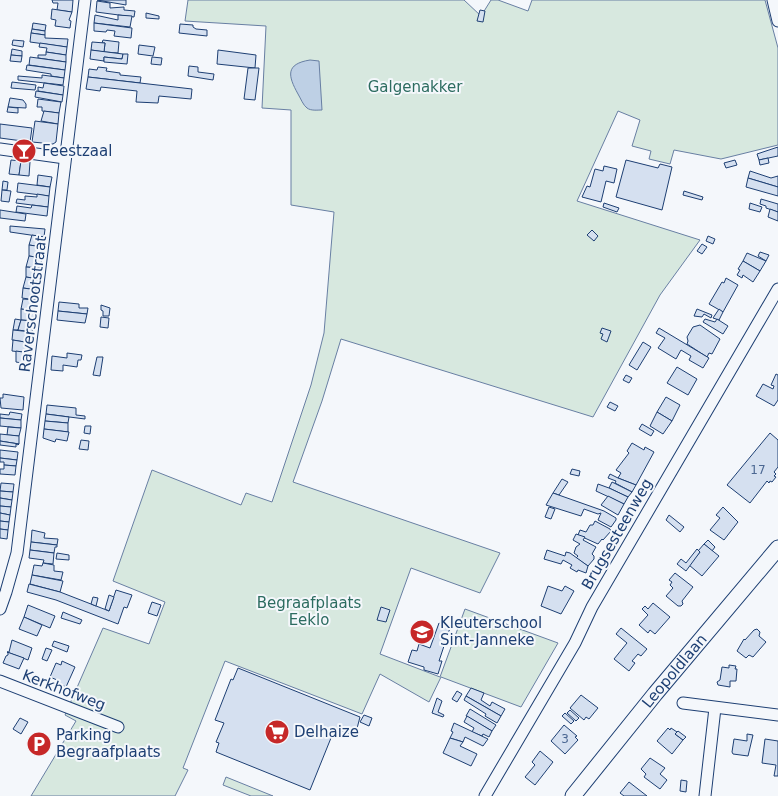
<svg xmlns="http://www.w3.org/2000/svg" width="778" height="796" font-family="'DejaVu Sans',sans-serif">
<rect width="100%" height="100%" fill="#f4f7fb"/>
<g fill="#d7e8df" stroke="#687fa3">
<path d="M 188,0 L 464,0 L 481,16 L 491,0 L 498,0 L 528,11 L 532,0 L 765,0 L 778,48 L 778,145 L 721,159 L 674,150 L 670,164 L 649,159 L 651,151 L 632,146 L 640,120 L 618,111 L 577,201 L 700,240 L 660,295 L 593,417 L 341,339 L 322,401 L 293,482 L 500,553 L 480,593 L 411,568 L 380,654 L 440,677 L 465,609 L 558,643 L 521,707 L 441,677 L 429,702 L 380,674 L 362,714 L 225,661 L 183,768 L 188,770 L 175,796 L 31,796 L 76,721 L 65,715 L 103,628 L 149,644 L 165,602 L 113,581 L 152,470 L 241,505 L 246,493 L 272,502 L 311,385 L 324,333 L 334,212 L 291,205 L 291,110 L 262,108 L 266,26 L 185,21 Z"/>
<path d="M 226,777 L 273,796 L 251,796 L 223,785 Z"/>
</g>
<path fill="#bed0e5" stroke="#687fa3" d="M 310,60 L 319,61 L 322,110 C 317,110 311,111 307,108 C 303,105 301,99 298,94 C 288,76 285,64 310,60 Z"/>
<g fill="#d5e0f0" stroke="#1d3f73">
<path d="M 52,0 L 73,0 L 72,12 L 57,10 L 58,3 L 53,3 Z"/>
<path d="M 97,0 L 126,0 L 126,5 Z"/>
<path d="M 97,1 L 110,3 L 110,8 L 124,7 L 124,10 L 135,11 L 134,17 L 96,12 Z"/>
<path d="M 52,9 L 72,12 L 69,20 L 71,21 L 70,28 L 55,26 L 56,20 L 51,19 Z"/>
<path d="M 480,10 L 485,11 L 483,22 L 477,21 Z"/>
<path d="M 146,13 L 159,16 L 159,19 L 146,18 Z"/>
<path d="M 95,15 L 118,20 L 118,15 L 132,16 L 130,27 L 94,23 Z"/>
<path d="M 33,23 L 46,25 L 45,31 L 32,29 Z"/>
<path d="M 94,23 L 132,28 L 131,38 L 114,36 L 115,31 L 107,30 L 106,32 L 94,31 Z"/>
<path d="M 180,24 L 193,25 L 193,27 L 196,29 L 207,30 L 207,36 L 179,33 Z"/>
<path d="M 32,29 L 45,31 L 45,35 L 31,33 Z"/>
<path d="M 31,33 L 45,35 L 45,38 L 68,39 L 67,47 L 30,42 Z"/>
<path d="M 13,40 L 24,41 L 23,47 L 12,45 Z"/>
<path d="M 103,40 L 119,42 L 118,53 L 104,52 L 105,43 L 102,43 Z"/>
<path d="M 92,42 L 105,43 L 104,52 L 91,50 Z"/>
<path d="M 40,43 L 67,47 L 66,55 L 46,52 L 47,48 L 39,47 Z"/>
<path d="M 139,45 L 155,47 L 153,56 L 138,54 Z"/>
<path d="M 12,49 L 22,51 L 22,56 L 11,55 Z"/>
<path d="M 91,50 L 123,54 L 122,59 L 104,57 L 104,61 L 90,59 Z"/>
<path d="M 218,50 L 256,55 L 255,68 L 217,64 Z"/>
<path d="M 46,52 L 66,55 L 66,62 L 38,58 L 38,55 L 46,55 Z"/>
<path d="M 123,54 L 128,54 L 127,64 L 104,62 L 104,57 L 122,59 Z"/>
<path d="M 11,55 L 22,56 L 21,62 L 10,61 Z"/>
<path d="M 30,57 L 66,62 L 65,70 L 29,65 Z"/>
<path d="M 152,57 L 162,58 L 161,65 L 151,64 Z"/>
<path d="M 27,65 L 65,70 L 64,78 L 51,76 L 51,74 L 26,70 Z"/>
<path d="M 189,66 L 198,67 L 198,72 L 214,74 L 213,80 L 188,76 Z"/>
<path d="M 98,67 L 107,68 L 106,71 L 120,73 L 120,75 L 141,77 L 140,83 L 88,77 L 89,69 L 97,70 Z"/>
<path d="M 248,68 L 259,68 L 255,100 L 244,99 Z"/>
<path d="M 42,75 L 64,78 L 63,85 L 18,80 L 18,76 L 42,78 Z"/>
<path d="M 88,77 L 192,89 L 191,99 L 159,96 L 158,103 L 136,102 L 137,91 L 101,87 L 100,91 L 86,89 Z"/>
<path d="M 12,82 L 36,85 L 35,90 L 11,88 Z"/>
<path d="M 44,83 L 64,86 L 63,95 L 38,91 L 38,87 L 43,88 Z"/>
<path d="M 36,91 L 63,95 L 62,102 L 35,97 Z"/>
<path d="M 10,98 L 23,100 L 26,104 L 26,108 L 8,107 Z"/>
<path d="M 38,99 L 61,102 L 59,113 L 42,111 L 42,107 L 37,107 Z"/>
<path d="M 8,107 L 18,108 L 18,113 L 7,112 Z"/>
<path d="M 44,111 L 59,113 L 58,124 L 41,121 Z"/>
<path d="M 35,121 L 58,124 L 56,142 L 53,144 L 32,142 Z"/>
<path d="M 0,124 L 32,128 L 30,142 L 0,138 Z"/>
<path d="M 778,147 L 778,156 L 759,160 L 757,154 Z"/>
<path d="M 768,158 L 769,163 L 760,165 L 759,160 Z"/>
<path d="M 11,160 L 21,161 L 19,175 L 9,174 Z"/>
<path d="M 626,160 L 658,168 L 660,164 L 672,167 L 662,210 L 616,197 Z"/>
<path d="M 735,160 L 737,165 L 726,168 L 724,163 Z"/>
<path d="M 21,161 L 30,162 L 29,176 L 19,175 Z"/>
<path d="M 604,166 L 617,169 L 614,183 L 606,181 L 601,202 L 582,197 L 587,186 L 590,187 L 595,169 L 603,171 Z"/>
<path d="M 750,171 L 771,178 L 778,176 L 778,187 L 748,178 Z"/>
<path d="M 38,175 L 52,177 L 50,187 L 37,185 Z"/>
<path d="M 748,178 L 778,187 L 778,196 L 746,187 Z"/>
<path d="M 3,181 L 8,182 L 7,190 L 2,190 Z"/>
<path d="M 18,183 L 50,187 L 49,196 L 17,192 Z"/>
<path d="M 2,190 L 11,191 L 9,202 L 1,201 Z"/>
<path d="M 684,191 L 703,197 L 702,200 L 683,195 Z"/>
<path d="M 37,194 L 49,196 L 48,207 L 16,203 L 17,199 L 25,200 L 25,196 L 37,197 Z"/>
<path d="M 761,199 L 778,204 L 778,212 L 766,208 L 766,206 L 760,204 Z"/>
<path d="M 604,203 L 619,208 L 617,212 L 603,207 Z"/>
<path d="M 750,203 L 762,207 L 760,212 L 749,209 Z"/>
<path d="M 32,205 L 48,207 L 47,216 L 16,212 L 17,206 L 31,208 Z"/>
<path d="M 770,209 L 778,212 L 778,221 L 768,217 Z"/>
<path d="M 0,210 L 26,214 L 25,221 L 0,218 Z"/>
<path d="M 10,226 L 45,229 L 44,237 L 10,232 Z"/>
<path d="M 592,230 L 598,236 L 594,241 L 587,235 Z"/>
<path d="M 32,235 L 44,237 L 43,247 L 29,245 Z"/>
<path d="M 708,236 L 715,239 L 713,244 L 706,241 Z"/>
<path d="M 702,244 L 707,247 L 702,254 L 697,251 Z"/>
<path d="M 29,245 L 43,247 L 42,258 L 29,256 Z"/>
<path d="M 760,252 L 769,255 L 766,261 L 758,256 Z"/>
<path d="M 747,253 L 766,261 L 760,271 L 743,261 Z"/>
<path d="M 29,256 L 42,258 L 40,268 L 26,267 Z"/>
<path d="M 743,261 L 760,271 L 753,282 L 743,275 L 742,278 L 737,275 L 740,270 L 738,269 Z"/>
<path d="M 26,267 L 40,268 L 39,279 L 26,277 Z"/>
<path d="M 26,277 L 39,279 L 38,290 L 23,288 Z"/>
<path d="M 726,278 L 738,285 L 723,312 L 709,304 L 722,282 L 724,283 Z"/>
<path d="M 23,288 L 38,290 L 36,300 L 22,298 Z"/>
<path d="M 23,299 L 36,300 L 35,311 L 21,309 Z"/>
<path d="M 59,302 L 79,304 L 79,308 L 88,308 L 87,314 L 58,311 Z"/>
<path d="M 101,305 L 110,308 L 109,316 L 103,316 L 103,311 L 101,310 Z"/>
<path d="M 21,309 L 35,311 L 34,321 L 21,320 Z"/>
<path d="M 697,309 L 712,315 L 711,318 L 704,314 L 702,317 L 694,316 Z"/>
<path d="M 719,309 L 723,312 L 719,320 L 713,318 Z"/>
<path d="M 58,311 L 87,314 L 85,323 L 57,320 Z"/>
<path d="M 101,317 L 109,318 L 108,328 L 100,327 Z"/>
<path d="M 15,319 L 21,320 L 18,330 L 13,330 Z"/>
<path d="M 705,319 L 715,322 L 717,319 L 728,326 L 723,334 L 703,322 Z"/>
<path d="M 21,320 L 34,321 L 32,332 L 18,330 Z"/>
<path d="M 700,325 L 720,339 L 712,354 L 709,353 L 707,357 L 687,344 L 688,341 L 687,337 L 693,327 Z"/>
<path d="M 602,328 L 611,331 L 607,342 L 601,339 L 603,334 L 600,333 Z"/>
<path d="M 659,328 L 709,358 L 703,368 L 689,360 L 691,356 L 681,350 L 676,359 L 658,348 L 665,338 L 656,333 Z"/>
<path d="M 13,330 L 32,332 L 31,343 L 12,340 Z"/>
<path d="M 13,340 L 31,343 L 30,353 L 12,351 Z"/>
<path d="M 643,342 L 651,347 L 637,370 L 629,365 Z"/>
<path d="M 16,351 L 30,353 L 28,364 L 16,362 Z"/>
<path d="M 67,353 L 82,355 L 81,360 L 78,360 L 77,367 L 63,365 L 63,371 L 51,370 L 52,356 L 67,358 Z"/>
<path d="M 97,357 L 103,357 L 100,376 L 93,375 Z"/>
<path d="M 677,367 L 697,379 L 688,395 L 667,383 Z"/>
<path d="M 776,374 L 778,375 L 778,400 L 774,406 L 756,396 L 763,384 L 773,389 L 774,386 L 771,385 Z"/>
<path d="M 626,375 L 632,378 L 629,383 L 623,380 Z"/>
<path d="M 3,394 L 24,397 L 23,410 L 1,408 L 0,398 L 3,398 Z"/>
<path d="M 666,397 L 680,405 L 672,421 L 657,412 Z"/>
<path d="M 610,402 L 618,406 L 615,411 L 607,407 Z"/>
<path d="M 47,405 L 76,408 L 76,415 L 85,416 L 85,419 L 46,414 Z"/>
<path d="M 10,412 L 22,414 L 21,420 L 0,418 L 0,414 L 9,415 Z"/>
<path d="M 657,412 L 672,421 L 663,434 L 650,426 Z"/>
<path d="M 46,414 L 69,417 L 68,423 L 45,421 Z"/>
<path d="M 0,418 L 21,420 L 21,428 L 0,426 Z"/>
<path d="M 45,421 L 68,423 L 68,432 L 44,429 Z"/>
<path d="M 642,424 L 654,431 L 651,436 L 639,429 Z"/>
<path d="M 85,426 L 91,426 L 90,434 L 84,433 Z"/>
<path d="M 8,427 L 21,428 L 19,436 L 7,435 Z"/>
<path d="M 44,429 L 69,432 L 67,441 L 56,439 L 55,442 L 43,438 Z"/>
<path d="M 770,433 L 778,440 L 778,467 L 774,472 L 776,474 L 774,476 L 776,477 L 772,482 L 770,481 L 769,483 L 767,481 L 750,503 L 727,485 Z"/>
<path d="M 0,434 L 19,436 L 19,444 L 0,441 Z"/>
<path d="M 81,440 L 89,441 L 88,450 L 79,449 Z"/>
<path d="M 0,441 L 19,444 L 18,445 L 16,444 L 16,447 L 0,445 Z"/>
<path d="M 632,443 L 644,450 L 645,447 L 654,452 L 636,485 L 618,478 L 621,473 L 616,470 L 629,453 L 627,451 Z"/>
<path d="M 0,450 L 18,452 L 17,460 L 0,458 Z"/>
<path d="M 0,458 L 17,460 L 16,466 L 4,465 L 4,462 L 0,462 Z"/>
<path d="M 4,465 L 16,466 L 15,475 L 0,474 L 0,469 L 4,469 Z"/>
<path d="M 572,469 L 580,471 L 579,476 L 570,474 Z"/>
<path d="M 610,474 L 618,478 L 636,485 L 632,492 L 615,483 L 616,481 L 608,478 Z"/>
<path d="M 562,479 L 568,482 L 559,495 L 553,493 Z"/>
<path d="M 612,482 L 632,492 L 628,497 L 609,488 Z"/>
<path d="M 1,483 L 14,484 L 13,492 L 0,491 Z"/>
<path d="M 598,484 L 609,488 L 628,497 L 624,504 L 596,491 Z"/>
<path d="M 0,491 L 13,492 L 12,500 L 0,498 Z"/>
<path d="M 553,493 L 604,511 L 616,518 L 616,520 L 611,527 L 598,520 L 601,513 L 598,514 L 584,509 L 581,516 L 546,505 Z"/>
<path d="M 608,496 L 624,504 L 618,515 L 601,505 Z"/>
<path d="M 0,498 L 12,500 L 11,507 L 0,506 Z"/>
<path d="M 0,506 L 11,507 L 10,515 L 0,513 Z"/>
<path d="M 549,507 L 555,509 L 551,519 L 545,517 Z"/>
<path d="M 723,507 L 738,522 L 724,540 L 710,530 L 720,518 L 716,515 Z"/>
<path d="M 0,513 L 10,515 L 9,522 L 0,521 Z"/>
<path d="M 669,515 L 684,527 L 680,532 L 666,520 Z"/>
<path d="M 0,521 L 9,522 L 8,530 L 0,529 Z"/>
<path d="M 595,521 L 610,529 L 611,531 L 603,540 L 602,539 L 598,544 L 578,535 L 580,530 L 586,532 L 590,525 L 593,525 Z"/>
<path d="M 0,529 L 8,530 L 7,539 L 0,538 Z"/>
<path d="M 32,530 L 45,533 L 44,538 L 58,539 L 57,545 L 31,542 Z"/>
<path d="M 576,534 L 585,537 L 583,540 L 596,547 L 592,554 L 594,556 L 594,559 L 588,566 L 576,558 L 578,556 L 574,553 L 576,547 L 580,544 L 573,540 Z"/>
<path d="M 708,540 L 715,547 L 712,551 L 704,544 Z"/>
<path d="M 31,542 L 57,545 L 57,547 L 55,547 L 54,553 L 30,550 Z"/>
<path d="M 704,544 L 719,556 L 702,576 L 689,565 L 700,552 L 698,551 Z"/>
<path d="M 697,549 L 700,552 L 686,571 L 677,564 L 681,559 L 686,563 Z"/>
<path d="M 30,550 L 54,553 L 53,564 L 43,563 L 44,560 L 29,558 Z"/>
<path d="M 547,550 L 565,556 L 566,552 L 570,553 L 588,566 L 586,573 L 578,570 L 577,572 L 570,568 L 572,565 L 563,560 L 561,564 L 544,559 Z"/>
<path d="M 57,553 L 69,555 L 69,560 L 56,559 Z"/>
<path d="M 43,563 L 54,565 L 54,571 L 63,572 L 61,580 L 32,575 L 34,565 L 42,566 Z"/>
<path d="M 675,573 L 693,587 L 682,601 L 683,604 L 681,606 L 678,606 L 666,596 L 673,588 L 670,585 L 672,582 L 669,580 Z"/>
<path d="M 32,575 L 63,581 L 60,592 L 30,584 Z"/>
<path d="M 29,584 L 60,592 L 109,611 L 116,590 L 132,595 L 127,608 L 124,607 L 118,624 L 56,600 L 27,592 Z"/>
<path d="M 548,586 L 562,591 L 565,586 L 574,591 L 561,614 L 541,606 Z"/>
<path d="M 109,595 L 114,597 L 109,611 L 105,609 Z"/>
<path d="M 93,597 L 98,598 L 96,606 L 91,604 Z"/>
<path d="M 152,602 L 161,605 L 157,616 L 148,613 Z"/>
<path d="M 653,603 L 670,617 L 655,634 L 650,630 L 648,633 L 639,625 L 648,615 L 642,609 L 645,606 L 648,609 Z"/>
<path d="M 28,605 L 55,616 L 50,628 L 24,617 Z"/>
<path d="M 381,607 L 390,610 L 386,622 L 377,620 Z"/>
<path d="M 63,612 L 82,620 L 80,624 L 61,618 Z"/>
<path d="M 24,617 L 42,625 L 37,636 L 19,629 Z"/>
<path d="M 439,623 L 450,628 L 439,661 L 442,661 L 438,674 L 424,670 L 424,667 L 408,662 L 412,650 L 417,651 L 419,644 L 430,648 Z"/>
<path d="M 621,628 L 647,649 L 641,656 L 638,654 L 632,661 L 635,663 L 629,671 L 614,659 L 627,643 L 616,634 Z"/>
<path d="M 757,629 L 760,632 L 759,636 L 766,642 L 753,657 L 749,655 L 746,658 L 737,651 L 744,639 L 745,640 L 754,630 Z"/>
<path d="M 12,640 L 32,648 L 28,660 L 7,652 L 9,652 Z"/>
<path d="M 54,641 L 69,646 L 67,652 L 52,646 Z"/>
<path d="M 46,648 L 52,650 L 47,661 L 42,659 Z"/>
<path d="M 7,652 L 24,658 L 19,669 L 3,663 L 6,656 L 8,655 L 8,653 Z"/>
<path d="M 62,661 L 75,667 L 66,687 L 57,683 L 57,680 L 50,677 L 56,663 L 61,665 Z"/>
<path d="M 729,665 L 736,666 L 735,669 L 737,669 L 736,681 L 730,681 L 730,687 L 718,685 L 717,682 L 720,680 L 722,667 L 729,668 Z"/>
<path d="M 238,668 L 360,717 L 355,736 L 335,728 L 310,790 L 216,752 L 219,743 L 216,742 L 224,723 L 215,720 L 231,679 L 233,680 Z"/>
<path d="M 471,688 L 484,693 L 481,700 L 490,706 L 492,702 L 505,709 L 501,716 L 466,696 Z"/>
<path d="M 457,691 L 462,694 L 457,702 L 452,699 Z"/>
<path d="M 581,695 L 598,708 L 589,719 L 586,717 L 584,720 L 570,708 Z"/>
<path d="M 466,696 L 501,716 L 497,723 L 485,716 L 486,714 L 464,700 Z"/>
<path d="M 437,698 L 442,701 L 438,712 L 444,715 L 443,717 L 432,713 Z"/>
<path d="M 470,709 L 496,725 L 492,731 L 466,716 Z"/>
<path d="M 570,710 L 579,718 L 576,721 L 567,713 Z"/>
<path d="M 565,713 L 574,721 L 571,724 L 562,716 Z"/>
<path d="M 364,715 L 372,718 L 369,726 L 360,722 Z"/>
<path d="M 467,716 L 492,731 L 489,737 L 483,734 L 482,736 L 472,732 L 474,728 L 464,722 Z"/>
<path d="M 20,718 L 28,722 L 21,734 L 13,729 Z"/>
<path d="M 454,723 L 488,739 L 483,746 L 465,737 L 463,742 L 450,738 L 453,732 L 451,731 Z"/>
<path d="M 564,725 L 577,736 L 575,737 L 578,740 L 565,754 L 551,741 Z"/>
<path d="M 668,728 L 670,730 L 671,728 L 677,732 L 675,734 L 683,740 L 672,754 L 657,741 Z"/>
<path d="M 678,731 L 686,737 L 683,740 L 675,734 Z"/>
<path d="M 747,734 L 753,735 L 748,756 L 733,754 L 732,752 L 734,739 L 747,741 Z"/>
<path d="M 450,738 L 463,742 L 460,746 L 477,754 L 471,766 L 443,753 Z"/>
<path d="M 765,739 L 778,741 L 778,776 L 774,776 L 776,765 L 762,763 Z"/>
<path d="M 540,751 L 553,762 L 535,785 L 525,777 L 535,765 L 532,762 Z"/>
<path d="M 650,758 L 665,768 L 660,774 L 667,780 L 660,789 L 644,777 L 646,774 L 641,769 Z"/>
<path d="M 681,780 L 687,781 L 686,792 L 680,791 Z"/>
<path d="M 629,782 L 647,796 L 624,796 L 620,793 Z"/>
</g>
<g fill="none" stroke-linecap="round" stroke-linejoin="round">
<defs>
<g id="minor">
<path d="M 773,0 L 778,21"/>
<path d="M 0,149 L 65,158"/>
<path d="M 0,609 L 6,592 L 17,553 L 85,0"/>
<path d="M 0,681 L 118,727"/>
<path d="M 683,703 L 778,715"/>
<path d="M 485,796 L 575,643 L 592,607 L 778,289"/>
<path d="M 705,796 L 715,708"/>
</g>
<g id="major">
<path id="s1" d="M 573,796 L 655,694 L 778,548"/>
</g>
</defs>
<use href="#minor" stroke="#1d3f73" stroke-width="13"/>
<use href="#major" stroke="#1d3f73" stroke-width="17"/>
<use href="#minor" stroke="#f4f7fb" stroke-width="11"/>
<use href="#major" stroke="#f4f7fb" stroke-width="15"/>
</g>
<defs>
<symbol id="bar-disc" viewBox="-11 -11 22 22"><circle r="9.5" fill="#c62828" stroke="#f4f7fb"/><path d="M-6-5H6L.8 .8V4.5H3.5V6h-7V4.5H-.8V.8Z" fill="#fff"/></symbol>
<symbol id="school-disc" viewBox="-11 -11 22 22"><circle r="9.5" fill="#c62828" stroke="#f4f7fb"/><path d="M0-5L7-2L0 1L-7-2ZM-4 1L0 2.5L4 1V4Q0 6-4 4Z" fill="#fff"/></symbol>
<symbol id="supermarket-disc" viewBox="-11 -11 22 22"><circle r="9.5" fill="#c62828" stroke="#f4f7fb"/><path d="M-6-5.5h2.5l.6 2H6L4.5 2H-2.5L-4.4-4H-6ZM-1.5 3.2a1.3 1.3 0 1 0 .1 0ZM3 3.2a1.3 1.3 0 1 0 .1 0Z" fill="#fff"/></symbol>
<symbol id="parking-disc" viewBox="-11 -11 22 22"><circle r="9.5" fill="#c62828" stroke="#f4f7fb"/><path d="M-3.5-5.5H1a3.5 3.5 0 0 1 0 7H-1V5.5H-3.5ZM-1-3.4V-.6H.8a1.4 1.4 0 0 0 0-2.8Z" fill="#fff"/></symbol>
</defs>
<g fill-rule="evenodd">
<use href="#bar-disc" x="10" y="137" width="28" height="28"/>
<use href="#school-disc" x="408" y="618" width="28" height="28"/>
<use href="#supermarket-disc" x="263" y="718" width="28" height="28"/>
<use href="#parking-disc" x="25" y="730" width="28" height="28"/>
</g>
<g text-anchor="middle" stroke-width="4" stroke-linejoin="round" paint-order="stroke">
<g font-size="12" fill="#4b6792">
<text x="758" y="474">17</text>
<text x="565" y="743">3</text>
</g>
<g font-size="15" fill="#2c6c60" stroke="#f4f7fb">
<text x="415" y="92">Galgenakker</text>
<text x="309" y="608">Begraafplaats<tspan x="309" dy="17">Eeklo</tspan></text>
</g>
<g font-size="15" fill="#1d3f73" stroke="#f4f7fb" text-anchor="start">
<text x="42" y="156">Feestzaal</text>
<text x="440" y="628">Kleuterschool<tspan x="440" dy="17">Sint-Janneke</tspan></text>
<text x="294" y="737">Delhaize</text>
<text x="56" y="740">Parking<tspan x="56" dy="17">Begraafplaats</tspan></text>
</g>
<g font-size="15" fill="#1d3f73" stroke="#f4f7fb">
<text transform="translate(33 304) rotate(-83)" y="5">Raverschootstraat</text>
<text transform="translate(617 534) rotate(-60)" y="5">Brugsesteenweg</text>
<text dy="5" stroke="none"><textPath href="#s1" startOffset="161">Leopoldlaan</textPath></text>
<text transform="translate(64 690) rotate(21)" y="5">Kerkhofweg</text>
</g>
</g>
</svg>
